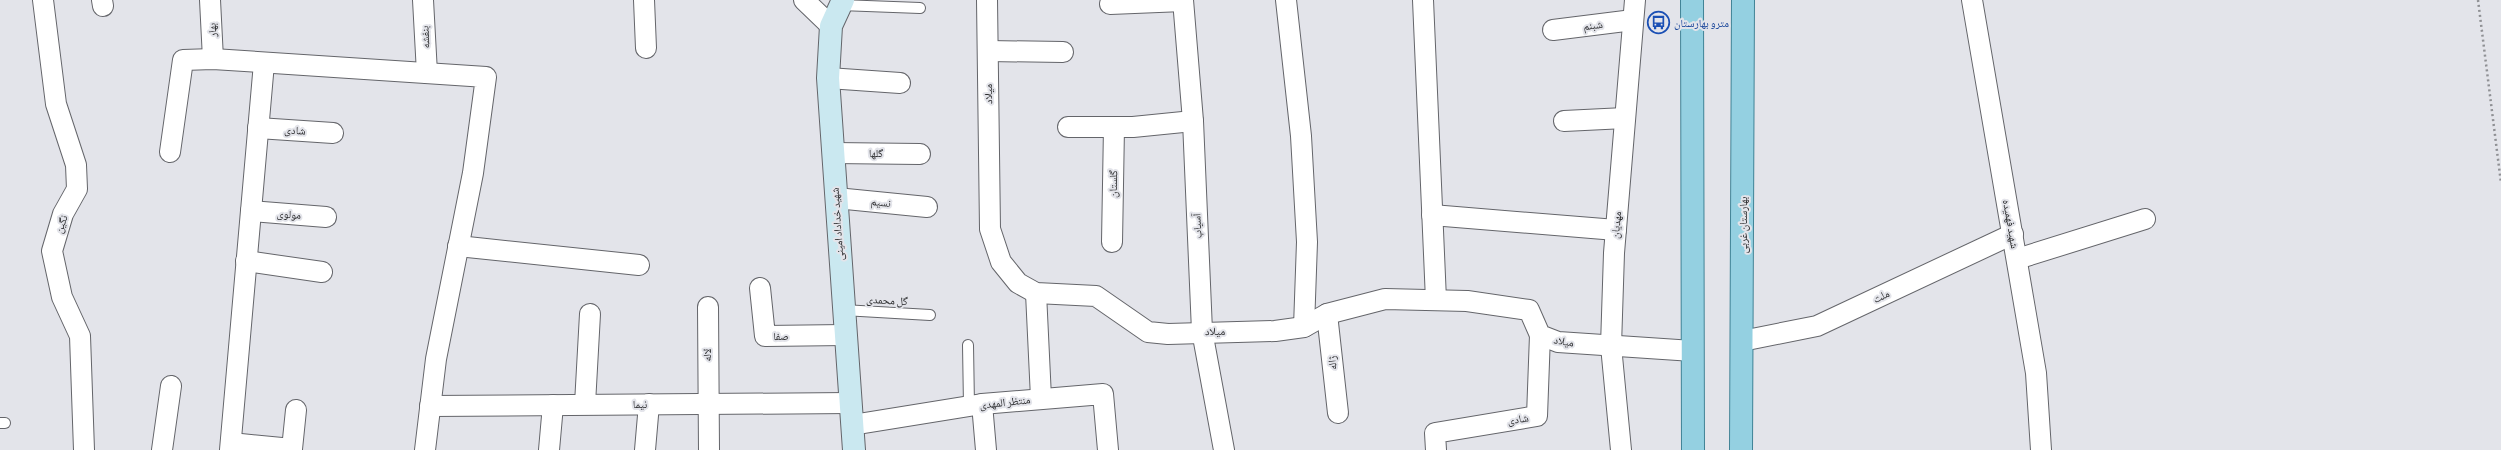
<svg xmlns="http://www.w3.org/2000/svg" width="2501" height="450" font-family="'Alegreya Sans','Noto Naskh Arabic',sans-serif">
<rect width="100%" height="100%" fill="#e3e4ea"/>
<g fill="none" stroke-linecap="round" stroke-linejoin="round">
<defs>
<g id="lane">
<path d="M 840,5 L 920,8"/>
<path d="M 843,310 L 930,315"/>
<path d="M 968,345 L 969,406"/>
<path d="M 0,423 L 5,423"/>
</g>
<g id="street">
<path d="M 43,0 L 56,104 L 76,165 L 77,189 L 63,214 L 52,251 L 62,297 L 80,336 L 84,450"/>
<path d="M 102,0 L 103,6"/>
<path d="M 210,0 L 213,59"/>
<path d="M 423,0 L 427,73"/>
<path d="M 644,0 L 646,48"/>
<path d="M 804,0 L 831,26"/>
<path d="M 987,0 L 990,229 L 1001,262 L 1018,283 L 1036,293 L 1096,296 L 1148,332 L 1168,334 L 1275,331 L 1304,327 L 1327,314 L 1385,299 L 1467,301 L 1529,310 L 1540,335 L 1558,342 L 1693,351"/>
<path d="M 1183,0 L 1193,121 L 1202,331 L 1224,450"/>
<path d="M 1286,0 L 1301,136 L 1307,242 L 1304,327"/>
<path d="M 1423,0 L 1436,300"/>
<path d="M 1972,0 L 2036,373 L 2041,450"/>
<path d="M 1110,4 L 1183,1"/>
<path d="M 1553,30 L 1633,20"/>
<path d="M 988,51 L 1063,52"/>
<path d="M 828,78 L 900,83"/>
<path d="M 1564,121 L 1625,118"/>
<path d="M 1068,127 L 1133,127 L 1193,121"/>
<path d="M 258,128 L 333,133"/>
<path d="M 170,152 L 183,60 L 213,59 L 486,77 L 473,173 L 436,359 L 425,450"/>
<path d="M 833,153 L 920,154"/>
<path d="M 836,198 L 927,207"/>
<path d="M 251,211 L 326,217"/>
<path d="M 1432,215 L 1616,230"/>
<path d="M 1112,242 L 1114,127"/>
<path d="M 458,246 L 639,265"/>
<path d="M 2017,259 L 2145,219"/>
<path d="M 246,261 L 322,272"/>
<path d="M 760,288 L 765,336 L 845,335"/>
<path d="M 1036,293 L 1041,398"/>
<path d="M 708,307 L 709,450"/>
<path d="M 1327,314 L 1338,413"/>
<path d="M 1742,341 L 1817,326 L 2013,234"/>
<path d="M 585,404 L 590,314"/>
<path d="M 982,404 L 986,450"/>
<path d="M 430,406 L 850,403"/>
<path d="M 852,425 L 982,404 L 1103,394 L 1108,450"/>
<path d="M 231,443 L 292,449 L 296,410"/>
<path d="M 162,450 L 171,386"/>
<path d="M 230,450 L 264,63"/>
<path d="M 549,450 L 553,405"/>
<path d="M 645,450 L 649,404"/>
<path d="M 1436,450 L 1435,433 L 1537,416 L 1540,335"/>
<path d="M 1621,450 L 1611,346 L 1614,253 L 1635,0"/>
</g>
<path id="secondary" d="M 843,0 L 831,26 L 828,78 L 854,450"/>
<g id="primary">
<path d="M 1692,0 L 1693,450"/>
<path d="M 1741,450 L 1743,0"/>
</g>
</defs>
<use href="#lane" stroke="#64656a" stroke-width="12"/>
<use href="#street" stroke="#64656a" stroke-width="22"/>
<use href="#secondary" stroke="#64656a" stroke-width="24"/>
<use href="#primary" stroke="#418396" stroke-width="24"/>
<path stroke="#8f9094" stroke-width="2.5" stroke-dasharray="2 3" stroke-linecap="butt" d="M 2478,0 L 2501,183"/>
<use href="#lane" stroke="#fff" stroke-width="10"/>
<use href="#street" stroke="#fff" stroke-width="20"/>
<use href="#secondary" stroke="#cae8f0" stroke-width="22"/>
<use href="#primary" stroke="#94d0e1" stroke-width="22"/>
</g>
<defs>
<symbol id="bus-ring" viewBox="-11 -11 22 22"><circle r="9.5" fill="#e3e4ea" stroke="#1a4fb4" stroke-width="1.5"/><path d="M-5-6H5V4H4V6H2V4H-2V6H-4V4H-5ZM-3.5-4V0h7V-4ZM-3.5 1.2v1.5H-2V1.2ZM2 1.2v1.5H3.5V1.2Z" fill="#1a4fb4"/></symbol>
</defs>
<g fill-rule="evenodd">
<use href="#bus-ring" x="1646" y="10" width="25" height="25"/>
</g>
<g text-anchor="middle" stroke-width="4" stroke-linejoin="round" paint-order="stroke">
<g font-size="11" fill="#164399" stroke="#e3e4ea" text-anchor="start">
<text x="1674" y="27">مترو بهارستان</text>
</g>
<g font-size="11" fill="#2c2d2f" stroke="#e3e4ea">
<text transform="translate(1593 25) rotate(-7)" y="4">شبنم</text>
<text transform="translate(212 30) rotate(-93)" y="4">بهار</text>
<text transform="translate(425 37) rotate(-93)" y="4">بنفشه</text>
<text transform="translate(988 94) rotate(-91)" y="4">میلاد</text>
<text transform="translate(295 130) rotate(4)" y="4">شادی</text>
<text transform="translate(876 153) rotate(1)" y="4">گلها</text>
<text transform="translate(1113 184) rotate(-89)" y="4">گلستان</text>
<text transform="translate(881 202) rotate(6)" y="4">نسیم</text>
<text transform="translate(289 214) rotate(5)" y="4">مولوی</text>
<text transform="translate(61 224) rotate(-71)" y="4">نگین</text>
<text transform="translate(837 224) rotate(-94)" y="4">شهید خداداد امینی</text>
<text transform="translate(2011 224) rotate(80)" y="4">شهید فهمیده</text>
<text transform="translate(1616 225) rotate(-85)" y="4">مهدیان</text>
<text transform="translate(1743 225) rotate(-90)" y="4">بهارستان غربی</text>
<text transform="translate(1197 226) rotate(-93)" y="4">آسیاب</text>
<text transform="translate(1881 296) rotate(-25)" y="4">ملت</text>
<text transform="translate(887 300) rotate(3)" y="4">گل محمدی</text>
<text transform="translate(1215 331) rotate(-1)" y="4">میلاد</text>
<text transform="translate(781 336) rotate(-1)" y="4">صفا</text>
<text transform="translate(1564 341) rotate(10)" y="4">میلاد</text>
<text transform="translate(707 355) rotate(-90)" y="4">لاله</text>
<text transform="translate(1332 363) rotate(-96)" y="4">ژاله</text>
<text transform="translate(1005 402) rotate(-6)" y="4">منتظر المهدی</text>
<text x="640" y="408">نیما</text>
<text transform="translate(1518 419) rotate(-9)" y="4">شادی</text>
</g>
</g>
</svg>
